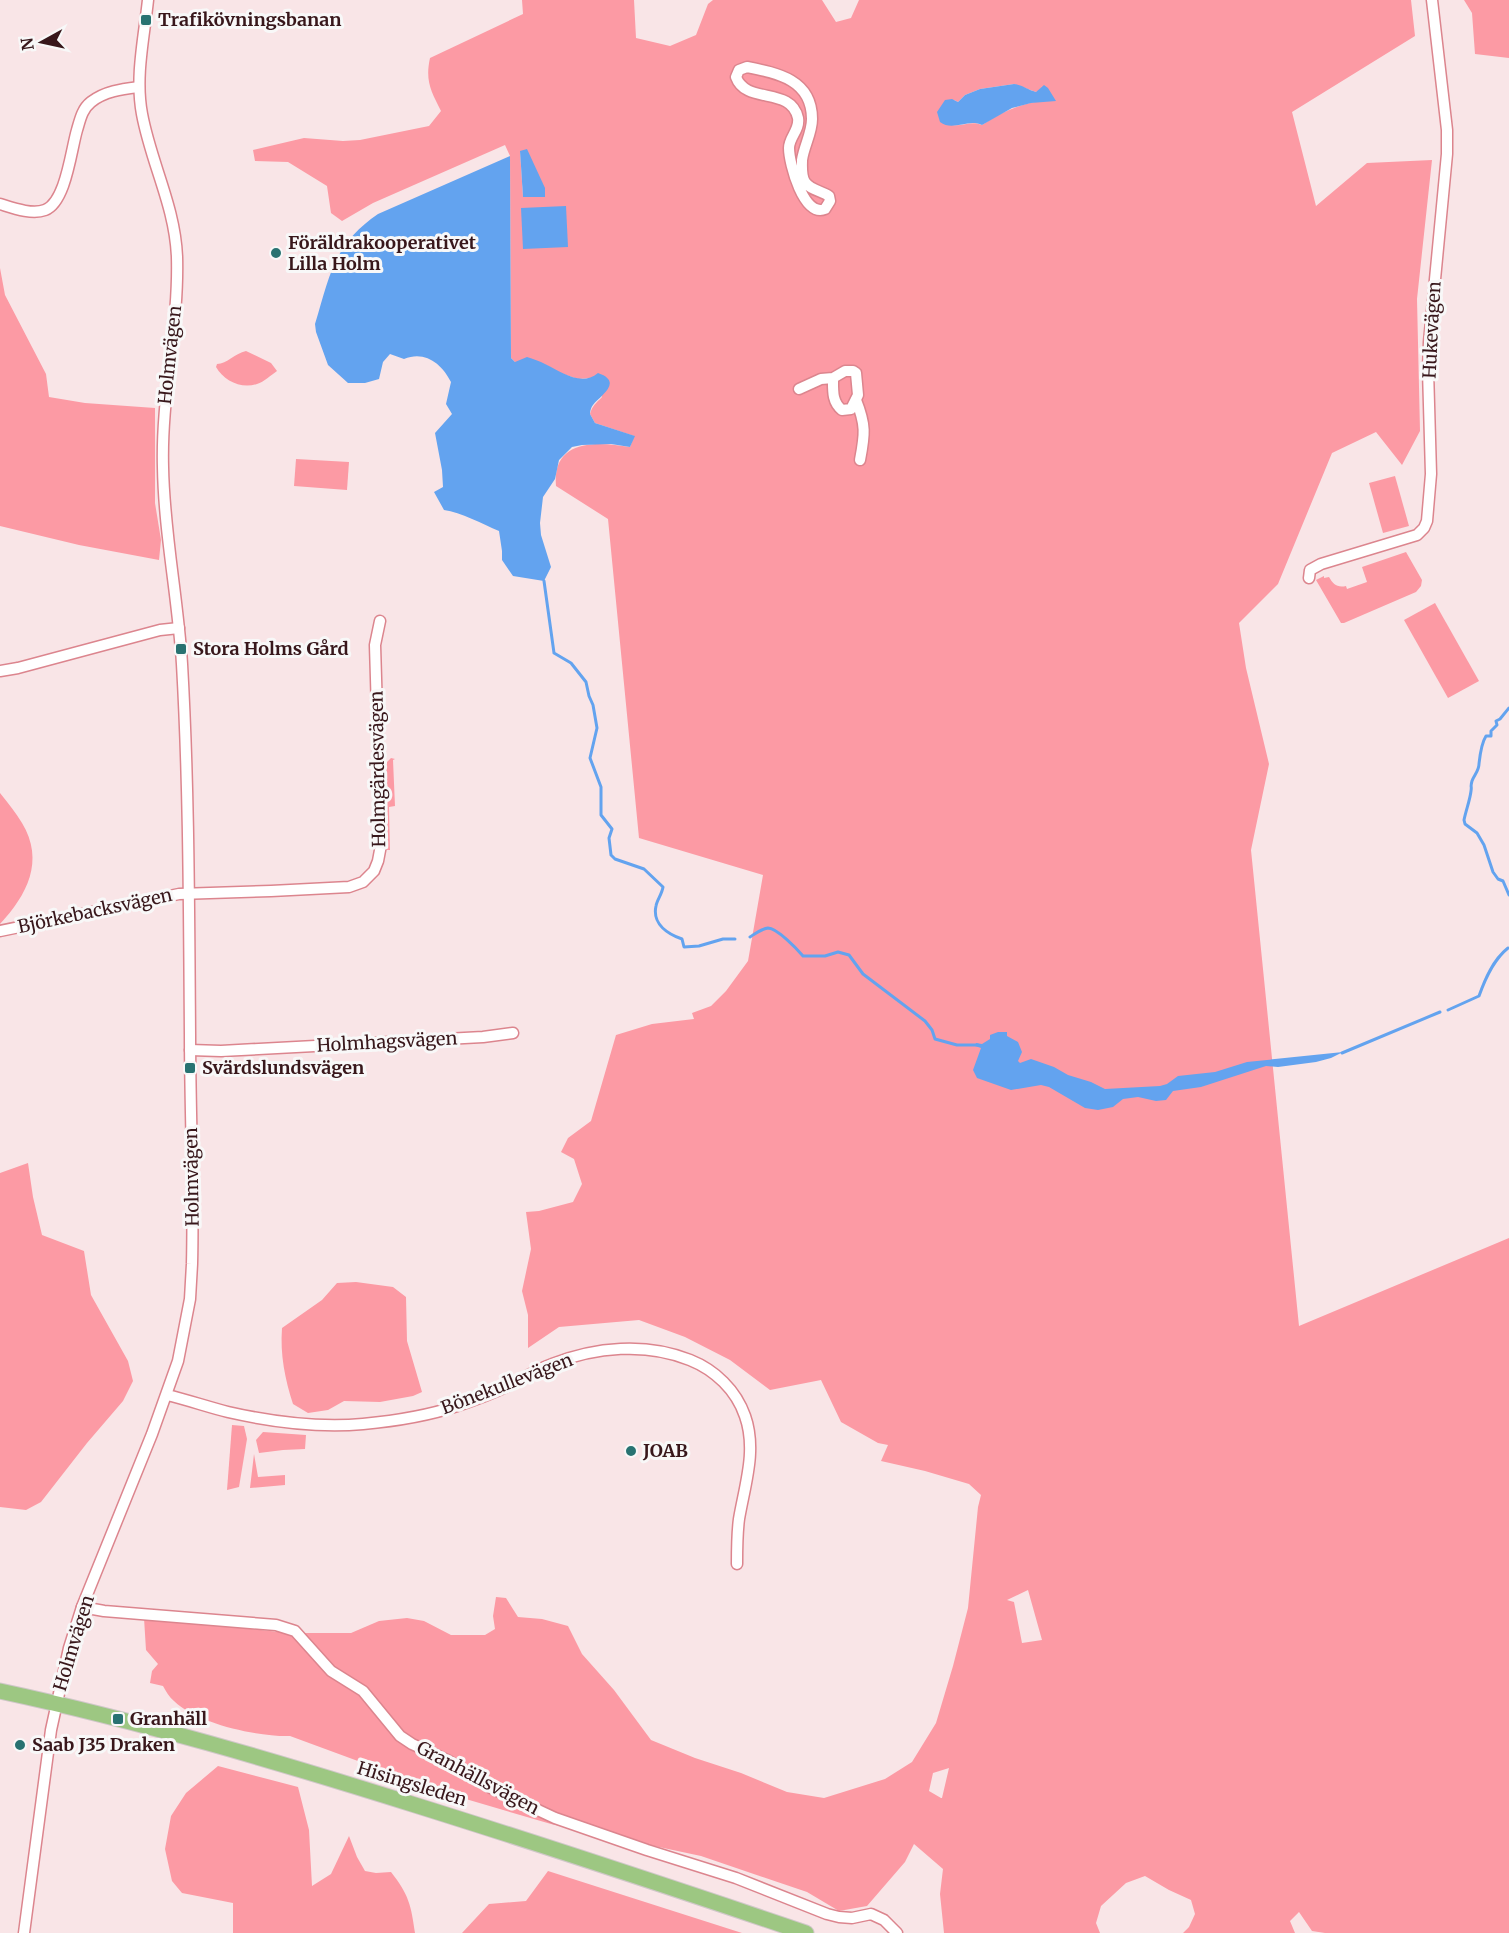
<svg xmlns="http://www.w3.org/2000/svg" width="1509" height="1933" font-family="Merriweather,serif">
<rect width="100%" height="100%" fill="#f9e5e7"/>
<g fill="#fc9aa4" fill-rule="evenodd">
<path d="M 522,0 L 634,0 L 636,38 L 670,46 L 696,35 L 708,4 L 713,0 L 822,0 L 836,22 L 851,18 L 859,0 L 1411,0 L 1415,36 L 1292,112 L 1316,206 L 1367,163 L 1432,160 L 1417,299 L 1420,431 L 1402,465 L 1376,432 L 1332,453 L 1278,584 L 1239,623 L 1246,668 L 1269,764 L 1251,850 L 1299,1326 L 1509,1238 L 1509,1933 L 1325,1933 L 1312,1931 L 1299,1912 L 1290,1921 L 1295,1933 L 1183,1933 L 1189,1927 L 1195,1914 L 1191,1900 L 1169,1890 L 1145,1876 L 1126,1883 L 1101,1906 L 1096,1923 L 1100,1933 L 944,1933 L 940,1894 L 943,1869 L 914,1844 L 905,1862 L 867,1906 L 839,1911 L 807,1892 L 701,1856 L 551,1824 L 442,1792 L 290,1736 C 259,1737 197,1724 174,1701 C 169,1697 166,1691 163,1686 L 150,1683 L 152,1671 L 158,1664 L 146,1650 L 144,1618 L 162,1619 L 288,1633 L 351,1633 L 379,1621 L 407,1618 L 424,1621 L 451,1635 L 485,1635 L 495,1629 L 493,1616 L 496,1597 L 506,1598 L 518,1617 L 542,1619 L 568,1626 L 582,1654 L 614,1690 L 651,1740 L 695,1758 L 741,1773 L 787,1792 L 824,1798 L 885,1779 L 912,1762 L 936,1723 L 953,1666 L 968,1608 L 978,1507 L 981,1495 L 969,1484 L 925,1471 L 881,1461 L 888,1445 L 878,1443 L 841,1422 L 821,1380 L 770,1390 L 730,1360 L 685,1337 L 639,1320 L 559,1327 L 528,1348 L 528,1315 L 522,1291 L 531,1249 L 526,1212 L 539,1211 L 573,1202 L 582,1184 L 574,1159 L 561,1152 L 568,1138 L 591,1121 L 616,1035 L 652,1024 L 694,1019 L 692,1013 L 711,1006 L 726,991 L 748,961 L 763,875 L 639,838 L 608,519 L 556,486 C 552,439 596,441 630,447 L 634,436 L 595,423 L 590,414 C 592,406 596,403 602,397 L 592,378 L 578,379 L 560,373 L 546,365 L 515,362 L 511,358 L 510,156 L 505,145 L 373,203 L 342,221 L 331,213 L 327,186 L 288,162 L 255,161 L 253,150 L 304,138 L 343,141 L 360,140 L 429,126 L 441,111 C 431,91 425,81 430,58 L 523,14 ZM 1014,84 L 1036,92 L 1039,91 L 1042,86 L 1035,102 C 1015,106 998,114 982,125 C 971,120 963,127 952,125 L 954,100 L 958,102 L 965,95 L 980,89 ZM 520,151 L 545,197 L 523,197 ZM 1028,1590 L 1042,1640 L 1022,1643 L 1014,1602 L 1007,1600 ZM 949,1768 L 942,1798 L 941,1798 L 929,1791 L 933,1773 Z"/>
<path d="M 1464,0 L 1509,0 L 1509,58 L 1475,54 L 1472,13 Z"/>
<path d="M 0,268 L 5,295 L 46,374 L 49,397 L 85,403 L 155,408 L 155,503 L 161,540 L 159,560 L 79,545 L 0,526 Z"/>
<path d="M 246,351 L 271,363 L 277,371 C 271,375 264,382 257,384 C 241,389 224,381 216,367 L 217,364 C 227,364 235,353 246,351 Z"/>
<path d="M 296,459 L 349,462 L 347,490 L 294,486 Z"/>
<path d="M 1395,476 L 1409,526 L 1383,533 L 1369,483 Z"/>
<path d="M 1406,552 L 1422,580 L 1421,586 L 1416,592 L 1344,623 L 1341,623 L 1316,580 L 1324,576 L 1324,578 L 1329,577 C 1333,584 1337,588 1346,586 L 1347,589 L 1367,582 L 1362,567 Z"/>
<path d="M 1435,603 L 1479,681 L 1448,698 L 1404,620 Z"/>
<path d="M 391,758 L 395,759 L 393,760 L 395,806 L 389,807 L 390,850 L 386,850 L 385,764 Z"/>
<path d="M 0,793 C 8,803 16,813 22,823 C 45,861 27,895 0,924 Z"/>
<path d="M 28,1163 L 33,1197 L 42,1235 L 84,1251 L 91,1295 L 128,1361 L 133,1381 L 123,1401 L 87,1443 L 41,1502 L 26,1510 L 0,1507 L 0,1173 Z"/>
<path d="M 356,1282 L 393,1287 L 406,1297 L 407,1341 L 422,1392 L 413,1396 L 380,1402 L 344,1401 L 328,1410 L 308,1413 L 293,1404 C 285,1379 280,1355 282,1328 L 322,1300 L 337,1283 Z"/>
<path d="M 232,1425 L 244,1426 L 247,1439 L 239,1487 L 227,1490 Z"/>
<path d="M 263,1432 L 306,1435 L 305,1449 L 283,1450 L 259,1453 L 256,1440 Z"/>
<path d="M 254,1454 L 258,1477 L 285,1475 L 285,1485 L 250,1488 Z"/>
<path d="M 218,1766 L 298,1787 L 309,1830 L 312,1886 L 331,1874 L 349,1836 L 357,1857 L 365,1871 L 376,1873 L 391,1872 C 409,1895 411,1905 415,1933 L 233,1933 L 233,1903 L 182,1893 L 172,1881 L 165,1849 L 171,1816 L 186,1793 Z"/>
<path d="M 548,1871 L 742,1933 L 462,1933 L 489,1904 L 526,1901 Z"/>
</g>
<g fill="#63a3ef">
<path d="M 1014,84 C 1022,85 1028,90 1036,92 L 1044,85 L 1048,88 L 1056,101 L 1031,103 L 1012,108 L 982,125 C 968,118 953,132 940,122 L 937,112 L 945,100 L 952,99 L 958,102 L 965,95 L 980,89 Z"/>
<path d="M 527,149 L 545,188 L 545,197 L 523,197 L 520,151 Z"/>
<path d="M 510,156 L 511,358 L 515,362 L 527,357 C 533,359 540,361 545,364 C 562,372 581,387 598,373 C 624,382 600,396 593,405 C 591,407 590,412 590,414 L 595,423 L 635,436 L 630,447 L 611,444 L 582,445 L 572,447 L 559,460 L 555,479 L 543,497 L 540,523 L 541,535 L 551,567 L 544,581 L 513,576 L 502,560 L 502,551 L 499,531 C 482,524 461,512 444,510 L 434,492 L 443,487 L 442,470 L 435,433 L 452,414 L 446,404 L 451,382 C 442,364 425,350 404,359 L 390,354 L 383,362 L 379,379 L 365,383 L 348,383 L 328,365 L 316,332 L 315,324 C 330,275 333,245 378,214 Z"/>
<path d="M 566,206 L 568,247 L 523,249 L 521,208 Z"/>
<path d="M 998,1032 L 1007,1032 L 1007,1036 L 1018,1042 L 1022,1052 L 1018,1061 L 1020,1063 L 1031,1059 L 1054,1067 L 1068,1075 L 1091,1082 L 1105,1089 L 1160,1086 L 1167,1084 L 1178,1076 L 1215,1072 L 1247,1062 L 1343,1052 L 1331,1058 L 1316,1062 L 1278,1067 L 1266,1066 L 1201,1087 L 1173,1091 L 1166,1100 L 1156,1101 L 1138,1097 L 1123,1099 L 1113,1107 L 1098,1110 L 1085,1108 L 1049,1087 L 1041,1085 L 1011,1090 L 977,1078 L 973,1070 L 981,1048 L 975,1046 L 976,1043 L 982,1044 L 990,1039 L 990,1035 Z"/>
</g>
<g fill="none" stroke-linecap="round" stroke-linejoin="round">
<g stroke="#63a3ef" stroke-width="3">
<path d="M 544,581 L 554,653 L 571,663 L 586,682 L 589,696 L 593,705 L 597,728 L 590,758 L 601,787 L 601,815 L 612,829 L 609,838 L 611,855 L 615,859 L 644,869 L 663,887 C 662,894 657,900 656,906 C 652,924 668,934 682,939 L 684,947 L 699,946 L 723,939 L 735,939"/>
<path d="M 1509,708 L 1500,719 L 1496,721 L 1497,725 L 1491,731 L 1491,736 L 1486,736 C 1481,744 1480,755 1479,764 C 1479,771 1474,775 1472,781 C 1470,788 1472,785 1471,791 C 1470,800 1466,810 1464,820 L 1465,824 L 1477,833 L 1484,845 L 1493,872 L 1498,879 L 1503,881 L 1509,895"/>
<path d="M 750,937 C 756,933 761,929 768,928 C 777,928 797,949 803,956 L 825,956 L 838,952 L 849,955 L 863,974 L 925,1021 L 932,1030 L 935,1039 L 957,1045 L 978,1045"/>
<path d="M 1448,1010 L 1479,996 C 1485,979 1493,960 1508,948"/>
<path d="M 1342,1053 L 1440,1012"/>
</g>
<defs>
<g id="minor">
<path d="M 747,67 C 778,73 812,80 812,119 C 812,133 804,146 802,160 C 802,167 801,176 805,182 C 810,190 822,191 829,196 L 830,201 L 825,209 C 804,218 789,164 789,148 C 789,137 800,130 798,118 C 791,86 746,105 736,77 L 739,70 Z"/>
<path d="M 0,204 C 13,208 32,215 45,210 C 66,202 71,150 77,130 C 80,120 82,109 91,102 C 105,91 123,89 139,87"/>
<path d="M 799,389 L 821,379 L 833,378 L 845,371 L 853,371 L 856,373 L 858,395 L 851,409 L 842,410 C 832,402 833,391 833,378"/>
<path d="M 856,400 C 866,425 865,434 860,460"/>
<path d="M 1309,578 L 1310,570 L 1321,564 L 1417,535 L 1424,528 L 1427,521 L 1431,474 L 1428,370 L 1429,342 L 1447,154 L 1447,130 L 1432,0"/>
<path d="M 0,671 L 18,668 L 160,630 L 179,628"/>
<path d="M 0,931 L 179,894 L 271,891 L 349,887 L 363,882 L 374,871 L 378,861 L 381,845 L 375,645 L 380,621"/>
<path d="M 190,1050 L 221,1051 L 483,1037 L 513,1033"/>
<path d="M 167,1395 C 188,1400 208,1407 228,1412 C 272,1422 318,1428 363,1424 C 395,1421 427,1416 457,1406 C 475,1400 494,1393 512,1384 C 525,1377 538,1369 552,1364 C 595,1347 646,1342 690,1360 C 715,1370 736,1390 745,1416 C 757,1450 745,1484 739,1519 C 737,1534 737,1549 737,1564"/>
<path d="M 82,1607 L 104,1611 L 276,1625 L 295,1631 L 331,1671 L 363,1691 L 400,1736 L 412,1744 L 449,1761 L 491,1788 L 555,1818 L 647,1850 L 736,1878 L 827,1914 L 839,1917 L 852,1918 L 871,1914 L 884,1920 L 897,1933"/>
<path d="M 24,1933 L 51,1730 L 69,1648 L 82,1607 L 152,1434 L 178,1361 L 190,1299 L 192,1264 C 194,1187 190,1111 190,1034 C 189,911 189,787 182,664 C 178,598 164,533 163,467 C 161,396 179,327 177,257 C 175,206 151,163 142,114 C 135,77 144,38 148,0"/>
</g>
<path id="highway" d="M 0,1691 C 140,1721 278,1762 415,1805 C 546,1846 676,1889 806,1933"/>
</defs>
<use href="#minor" stroke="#dc858e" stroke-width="13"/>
<use href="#highway" stroke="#cfc7c8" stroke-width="17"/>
<use href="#minor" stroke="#fff" stroke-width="10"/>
<use href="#highway" stroke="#9dc782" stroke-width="15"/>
</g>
<g fill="#287271" stroke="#f8f8f8" stroke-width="2">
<rect x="140" y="14" width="12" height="12" rx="3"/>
<circle cx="276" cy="253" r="6"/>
<rect x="175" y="643" width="12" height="12" rx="3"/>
<rect x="184" y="1062" width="12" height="12" rx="3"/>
<circle cx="631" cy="1451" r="6"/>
<rect x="112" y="1713" width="12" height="12" rx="3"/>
<circle cx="20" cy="1745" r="6"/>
</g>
<g text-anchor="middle" stroke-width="6" stroke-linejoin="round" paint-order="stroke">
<g font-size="18" font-weight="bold" fill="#38171b" stroke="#f8f8f8" text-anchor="start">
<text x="158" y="26">Trafikövningsbanan</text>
<text x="288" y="249">Föräldrakooperativet<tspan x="288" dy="21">Lilla Holm</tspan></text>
<text x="193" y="655">Stora Holms Gård</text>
<text x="202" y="1074">Svärdslundsvägen</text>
<text x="643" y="1457">JOAB</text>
<text x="130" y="1725">Granhäll</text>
<text x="32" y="1751">Saab J35 Draken</text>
</g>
<g font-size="18" fill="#38171b" stroke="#f8f8f8">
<text transform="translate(1432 330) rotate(-87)" y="6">Hukevägen</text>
<text transform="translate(170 355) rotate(-84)" y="6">Holmvägen</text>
<text transform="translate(378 769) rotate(-91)" y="6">Holmgärdesvägen</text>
<text transform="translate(95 911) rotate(-12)" y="6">Björkebacksvägen</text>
<text transform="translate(387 1042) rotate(-3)" y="6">Holmhagsvägen</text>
<text transform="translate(192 1177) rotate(-91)" y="6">Holmvägen</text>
<text transform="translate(507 1384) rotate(-21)" y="6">Bönekullevägen</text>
<text transform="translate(74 1643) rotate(-73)" y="6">Holmvägen</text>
<text transform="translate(478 1778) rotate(28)" y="6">Granhällsvägen</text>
<text transform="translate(412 1784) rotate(17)" y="6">Hisingsleden</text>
</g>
</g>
<g transform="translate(42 42) rotate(262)" stroke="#f8f8f8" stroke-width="4.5" paint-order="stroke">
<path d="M0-4.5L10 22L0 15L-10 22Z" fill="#38171b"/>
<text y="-9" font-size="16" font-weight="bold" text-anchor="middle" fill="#38171b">N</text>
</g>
</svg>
